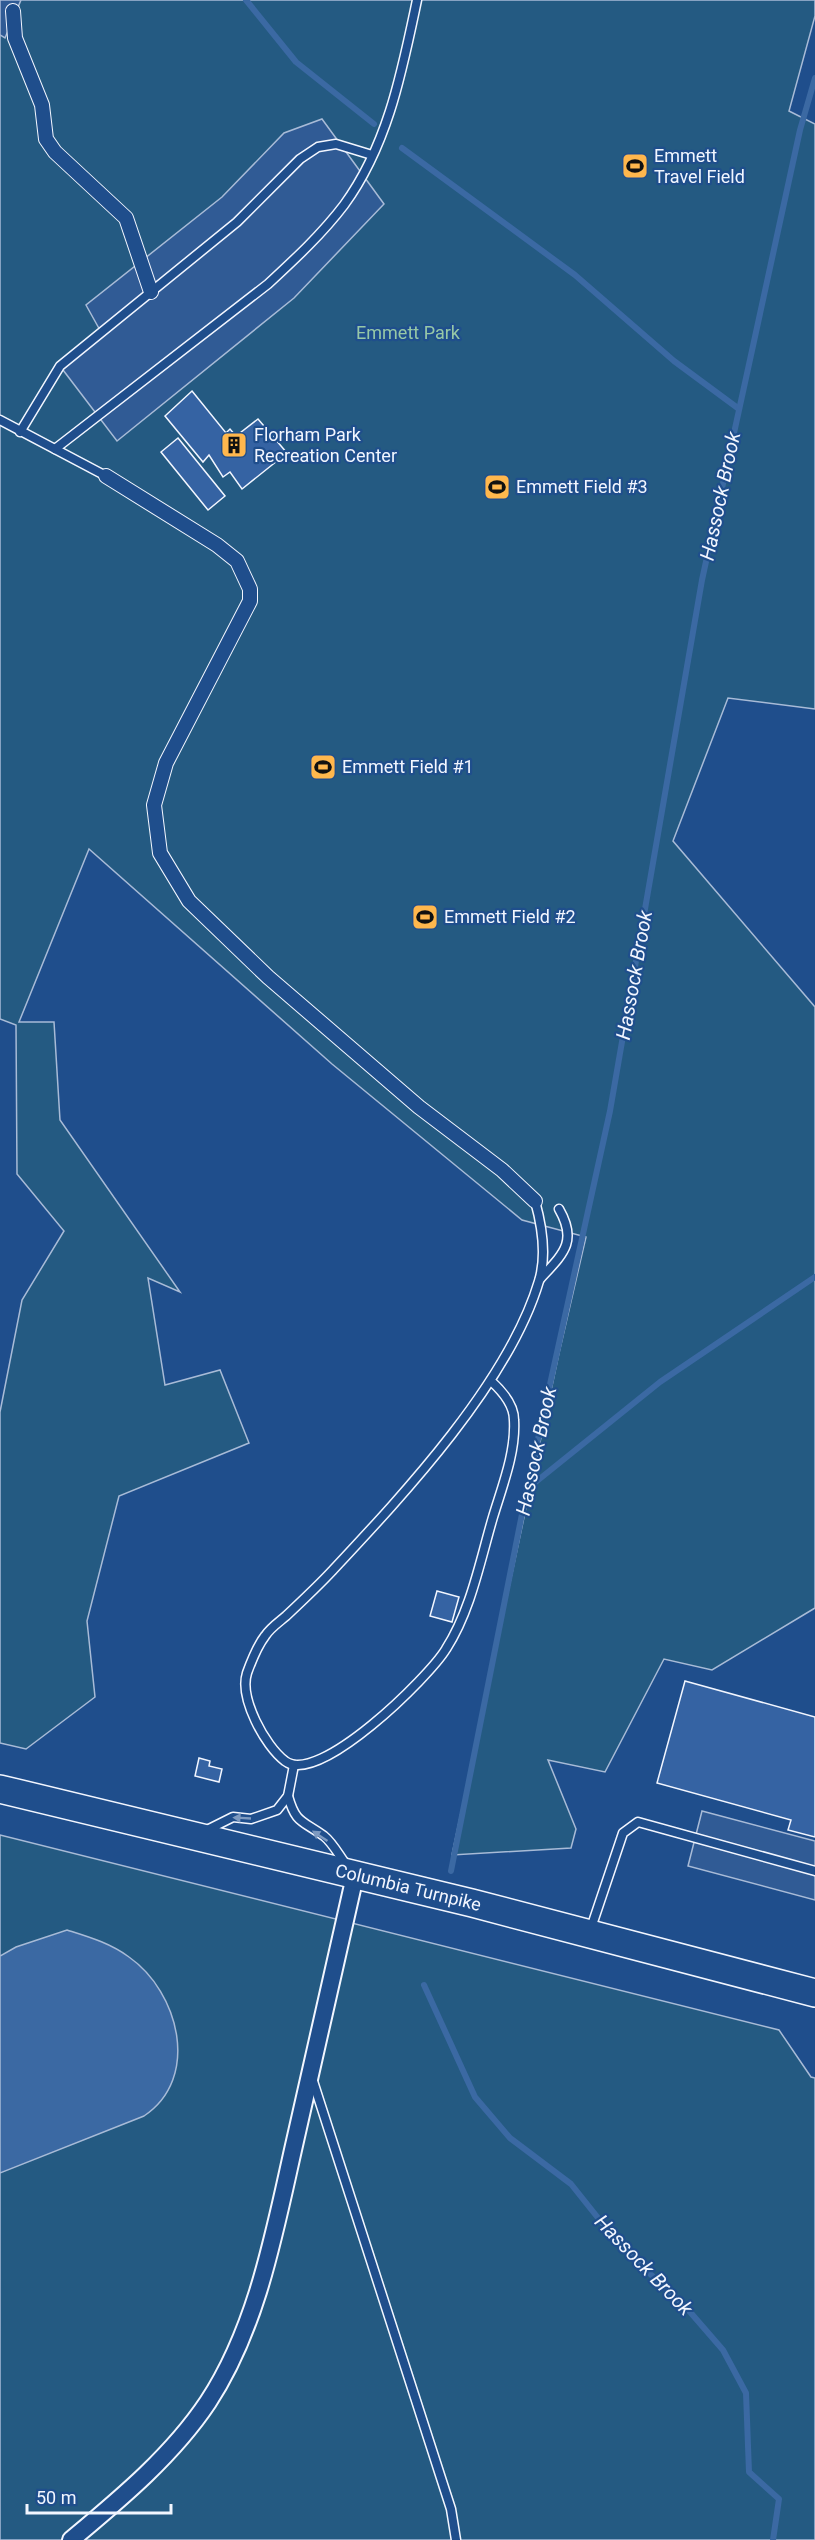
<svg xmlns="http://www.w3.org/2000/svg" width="815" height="2540" font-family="Roboto,sans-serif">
<rect width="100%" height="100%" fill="#1f4e8c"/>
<g fill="#245a82" stroke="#a8bbd7" stroke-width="1.5">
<path d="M 0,0 L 815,0 L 815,16 L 789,111 L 815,124 L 815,709 L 728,698 L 673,841 L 815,1007 L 815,1608 L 712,1670 L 664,1659 L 605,1772 L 548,1760 L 576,1829 L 571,1848 L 452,1855 L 559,1353 L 586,1237 L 522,1220 L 332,1064 L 89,849 L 19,1022 L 54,1022 L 60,1120 L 180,1292 L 148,1278 L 165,1385 L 220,1370 L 249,1443 L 119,1496 L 87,1621 L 95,1697 L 26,1749 L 0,1743 L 0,1412 L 22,1300 L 64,1231 L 17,1174 L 16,1025 L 0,1019 Z"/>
<path d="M 0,1835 L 779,2030 L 811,2077 L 815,2078 L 815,2540 L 0,2540 Z"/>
</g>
<g fill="#305b95" stroke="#a8bbd7" stroke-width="1.5">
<path d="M 0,0 L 21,0 L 5,38 L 0,35 Z"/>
<path d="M 322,119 L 384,204 L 294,298 L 117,441 L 60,366 L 101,332 L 86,305 L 222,197 L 284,133 Z"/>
<path d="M 702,1811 L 815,1841 L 815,1900 L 688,1866 Z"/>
</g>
<path fill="#3b69a3" stroke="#a8bbd7" stroke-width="1.5" d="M 67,1930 C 89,1937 110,1943 129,1957 C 179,1992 201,2078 144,2116 L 0,2173 L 0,1956 L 16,1947 Z"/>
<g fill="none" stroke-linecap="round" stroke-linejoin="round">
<g stroke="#3b69a3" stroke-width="6">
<path d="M 246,0 L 296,62 L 374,124"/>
<path d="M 402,148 L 575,275 L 674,361 L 739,409"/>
<path d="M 527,1489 L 660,1382 L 815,1277"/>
<path d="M 451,1871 L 527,1489 L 610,1111 L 702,580 L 800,130 L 815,78"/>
<path d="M 424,1985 L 475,2097 L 510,2138 L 571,2184 L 622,2248 L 684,2305 L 723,2350 L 746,2393 L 749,2472 L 779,2499 L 773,2540"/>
</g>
</g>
<g fill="#3563a3" stroke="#f2f6ff" stroke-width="1.5">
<path d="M 192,391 L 226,433 L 230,429 L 236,436 L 258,419 L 287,453 L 242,489 L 230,472 L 223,477 L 209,455 L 203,462 L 165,416 Z"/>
<path d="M 178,438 L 225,496 L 208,510 L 161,452 Z"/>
<path d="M 437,1591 L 459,1597 L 452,1622 L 430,1616 Z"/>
<path d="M 685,1681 L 815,1717 L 815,1837 L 788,1830 L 791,1820 L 657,1783 Z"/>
<path d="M 199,1758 L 210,1761 L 209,1766 L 222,1769 L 219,1782 L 195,1776 Z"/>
</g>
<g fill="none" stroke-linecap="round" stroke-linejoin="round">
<defs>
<g id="service">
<path d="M 0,420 L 106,476"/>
<path d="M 20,432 L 60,366 L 237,222 L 300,159 L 318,147 L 336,144 L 372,155"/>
<path d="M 55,449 L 268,284 C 295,259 322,234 344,205 C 388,145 402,71 417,0"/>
<path d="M 540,1279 C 563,1254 578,1242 559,1209"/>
<path d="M 491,1381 C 501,1390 514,1405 514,1420 C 516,1452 502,1487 493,1517 C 480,1561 471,1610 446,1649 C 429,1677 318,1787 285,1761 C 265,1746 239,1698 247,1673 C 251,1662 258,1645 265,1636 C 270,1628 279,1622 286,1616 C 302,1601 318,1586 332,1571 C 404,1494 509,1382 539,1281 C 547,1255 542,1226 535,1201"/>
<path d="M 288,1796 C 296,1824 302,1820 324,1836 C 333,1843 340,1857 347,1866"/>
<path d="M 205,1831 L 233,1817 L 251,1819 L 277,1810 L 288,1796 L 294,1765"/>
<path d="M 590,1931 L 623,1833 L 638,1822 L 815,1871"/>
<path d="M 312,2078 L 451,2509 L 456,2540"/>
</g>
<g id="pedestrian">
<path d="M 13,11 L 15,38 L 42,105 L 46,139 L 55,152 L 126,218 L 151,292"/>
<path d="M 106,476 L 217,545 L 237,561 L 250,589 L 250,601 L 166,763 L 154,805 L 160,853 L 189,901 L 268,977 L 419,1107 L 502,1170 L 535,1201"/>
</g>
<path id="minor" d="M 71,2540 C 120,2499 172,2456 208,2402 C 258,2326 275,2229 295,2141 C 315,2053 335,1964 355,1876"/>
<g id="primary">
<path id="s1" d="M 0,1789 L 472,1903 L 815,1993"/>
</g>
</defs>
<use href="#service" stroke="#f2f6ff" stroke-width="11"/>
<use href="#pedestrian" stroke="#f2f6ff" stroke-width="16"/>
<use href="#minor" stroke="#f2f6ff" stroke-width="20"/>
<use href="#primary" stroke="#f2f6ff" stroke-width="30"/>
<use href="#service" stroke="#1f4e8c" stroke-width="8"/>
<use href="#pedestrian" stroke="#1f4e8c" stroke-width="14"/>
<use href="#minor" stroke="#1f4e8c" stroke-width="16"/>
<use href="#primary" stroke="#1f4e8c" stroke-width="27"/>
</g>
<defs><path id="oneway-solid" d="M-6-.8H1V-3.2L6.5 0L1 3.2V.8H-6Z" transform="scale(1.5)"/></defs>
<g fill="#7e9ac0">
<use href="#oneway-solid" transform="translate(242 1818) rotate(-177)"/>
<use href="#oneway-solid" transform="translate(320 1836) rotate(-146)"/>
</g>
<defs>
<symbol id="stadium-square" viewBox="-11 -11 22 22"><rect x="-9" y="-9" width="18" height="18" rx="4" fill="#ffb74d" stroke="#1f4e8c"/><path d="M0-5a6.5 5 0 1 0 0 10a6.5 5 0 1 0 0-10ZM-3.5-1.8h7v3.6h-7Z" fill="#111"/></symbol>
<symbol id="building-square" viewBox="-11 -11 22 22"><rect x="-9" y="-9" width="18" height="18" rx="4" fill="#ffb74d" stroke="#1f4e8c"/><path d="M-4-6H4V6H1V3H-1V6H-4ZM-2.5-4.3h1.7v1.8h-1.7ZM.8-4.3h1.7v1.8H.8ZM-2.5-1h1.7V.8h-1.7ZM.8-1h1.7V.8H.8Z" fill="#111"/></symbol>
</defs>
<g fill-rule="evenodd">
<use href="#stadium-square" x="620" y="151" width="30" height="30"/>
<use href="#building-square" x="219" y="430" width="30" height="30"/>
<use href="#stadium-square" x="482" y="472" width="30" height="30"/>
<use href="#stadium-square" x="308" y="752" width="30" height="30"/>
<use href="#stadium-square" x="410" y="902" width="30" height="30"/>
</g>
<g text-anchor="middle" stroke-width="4.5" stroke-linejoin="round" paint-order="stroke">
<g font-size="18" fill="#f2f6ff" stroke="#1f4e8c" text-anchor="start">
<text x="654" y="162">Emmett<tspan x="654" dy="21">Travel Field</tspan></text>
<text x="254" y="441">Florham Park<tspan x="254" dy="21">Recreation Center</tspan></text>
<text x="516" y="493">Emmett Field #3</text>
<text x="342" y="773">Emmett Field #1</text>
<text x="444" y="923">Emmett Field #2</text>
</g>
<g font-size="18" fill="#97c8a6" stroke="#1f4e8c">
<text x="408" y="339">Emmett Park</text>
</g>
<g font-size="18" fill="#f2f6ff" stroke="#1f4e8c">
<text dy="6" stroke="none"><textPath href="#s1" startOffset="420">Columbia Turnpike</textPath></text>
</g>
<g font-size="20" font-style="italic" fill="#f2f6ff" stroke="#1f4e8c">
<text transform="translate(720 496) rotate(-78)" y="7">Hassock Brook</text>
<text transform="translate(634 975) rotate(-80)" y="7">Hassock Brook</text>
<text transform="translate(536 1451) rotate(-78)" y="7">Hassock Brook</text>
<text transform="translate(644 2265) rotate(46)" y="7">Hassock Brook</text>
</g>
</g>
<path d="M27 2504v9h144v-9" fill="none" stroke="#f2f6ff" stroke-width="3"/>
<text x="36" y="2504" font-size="18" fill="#f2f6ff" stroke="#1f4e8c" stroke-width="4.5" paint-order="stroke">50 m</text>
</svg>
